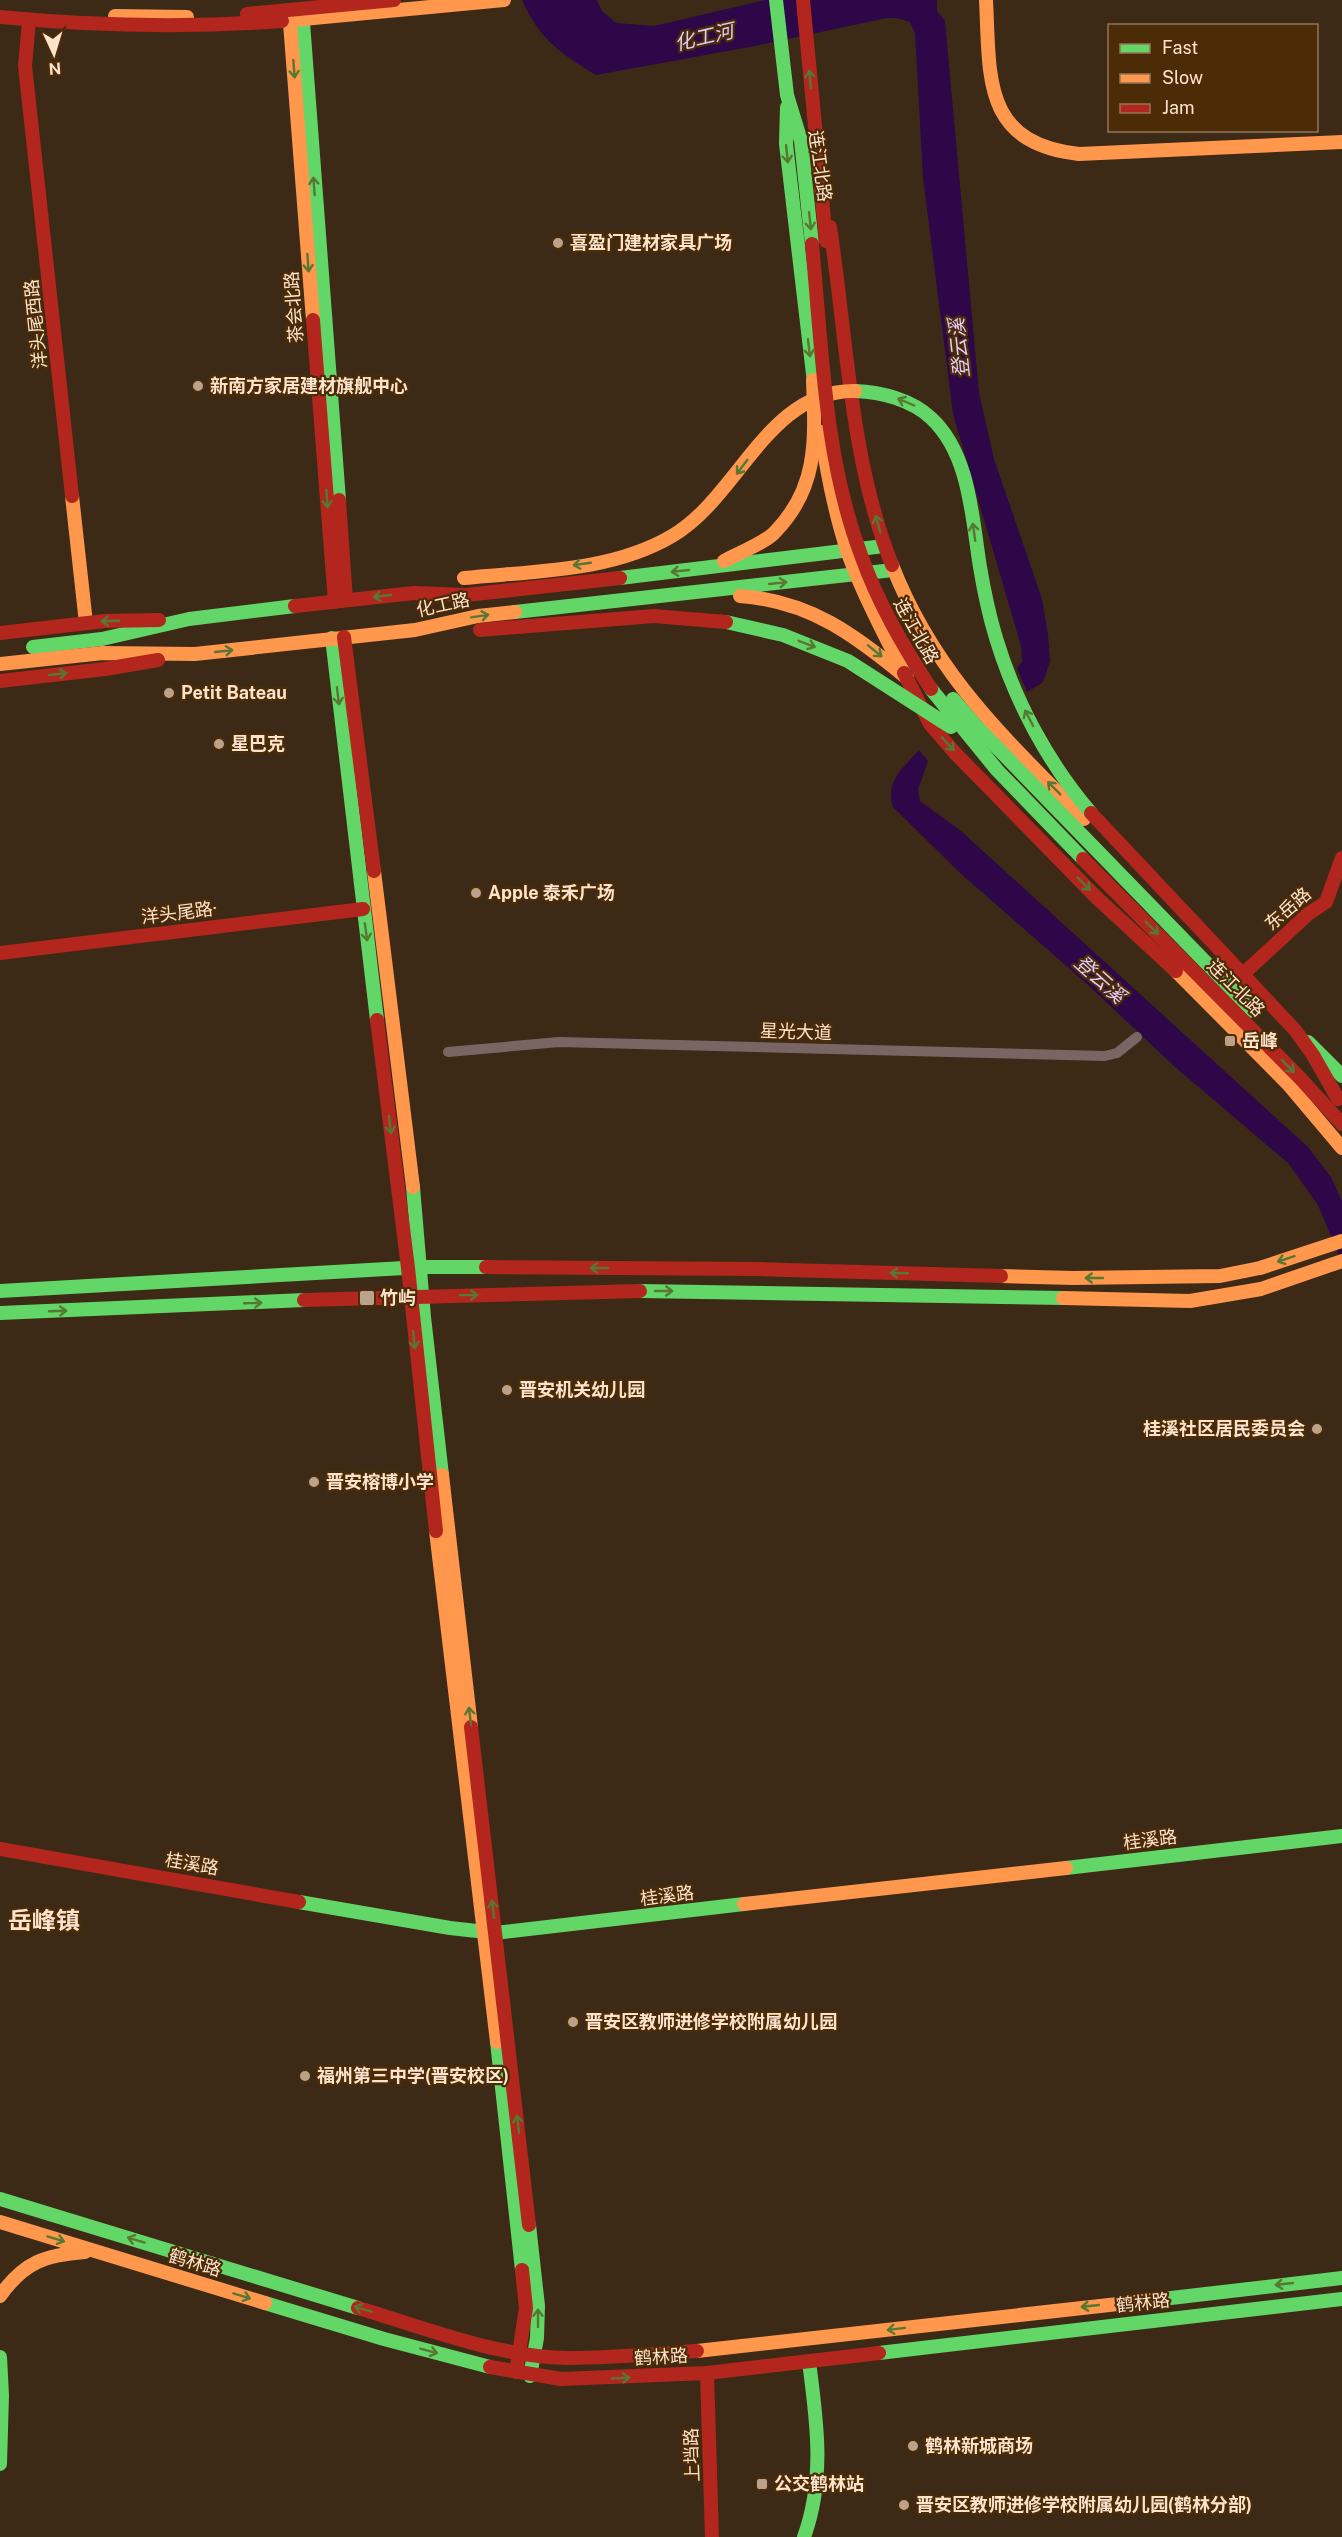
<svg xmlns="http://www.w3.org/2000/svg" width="1342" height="2537" font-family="'Public Sans','Noto Sans SC',sans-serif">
<rect width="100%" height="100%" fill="#3d2a16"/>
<g fill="#2e0749">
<path d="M 522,0 L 597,0 L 602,11 L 616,23 L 654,26 L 765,0 L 937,0 L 937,11 L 945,21 L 979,393 L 994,459 L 1042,599 L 1048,635 L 1050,661 L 1045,677 L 1042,683 L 1027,692 L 1017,668 L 1022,662 L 1021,646 L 953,414 L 923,178 L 915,33 L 910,22 L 896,18 L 887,18 L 755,46 L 596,75 C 561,54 539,39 522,0 Z"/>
<path d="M 919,750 L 928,761 L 918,790 L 920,801 L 961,831 L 1308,1147 L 1331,1177 L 1342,1201 L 1342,1263 L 1318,1205 L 1288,1163 L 1175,1067 L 1087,984 L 960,873 L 893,807 C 884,782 904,767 919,750 Z"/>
</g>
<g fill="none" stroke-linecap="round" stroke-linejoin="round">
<path stroke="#796664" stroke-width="10" d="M 448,1052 L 559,1042 L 1105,1056 L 1117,1053 L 1137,1037"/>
<g stroke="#63d668" stroke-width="14">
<path d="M 776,0 L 787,95 L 801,141 L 812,244"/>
<path d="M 302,9 L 339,500"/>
<path d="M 787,107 L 786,144 L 815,391"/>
<path d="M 620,578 L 884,546"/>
<path d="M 515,612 L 893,570"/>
<path d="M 332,638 L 377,1020"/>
<path d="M 33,647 L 102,639 L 189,619 L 295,606"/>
<path d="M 1308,1042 L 1342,1076"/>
<path d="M 413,1187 L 424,1317 L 442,1475"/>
<path d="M 0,1291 L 422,1267 L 486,1267"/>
<path d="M 640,1291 L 1063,1298"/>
<path d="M 0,1313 L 304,1300"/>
<path d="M 1066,1868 L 1342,1836"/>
<path d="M 299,1902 L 450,1928 L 495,1933 L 744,1904"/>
<path d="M 497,2042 L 522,2270"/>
<path d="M 0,2199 L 358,2308"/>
<path d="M 529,2225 L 538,2306 L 537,2338 L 530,2376"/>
<path d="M 1154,2300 L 1342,2278"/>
<path d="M 265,2303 L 384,2339 L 490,2367"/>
<path d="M 879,2353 L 1342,2299"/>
<path d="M 0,2357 L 2,2395 L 0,2464"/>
<path d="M 804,2537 C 825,2479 817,2422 809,2362"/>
</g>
<g stroke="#ff974d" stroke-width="14">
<path d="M 986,0 C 990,78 982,143 1079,154 L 1342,142"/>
<path d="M 289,10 L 313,320"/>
<path d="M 115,16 L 187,17"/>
<path d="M 282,21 L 504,0"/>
<path d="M 821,432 C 827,473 835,514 848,553 C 863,594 884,634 904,673"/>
<path d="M 72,496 L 86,623"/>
<path d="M 724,561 C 738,553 766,543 776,531 C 819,486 815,438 813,380"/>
<path d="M 892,565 C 935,675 1004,737 1084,819"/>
<path d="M 740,596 C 810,601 855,635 907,678"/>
<path d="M 0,664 L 103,653 L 195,654 L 415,630 L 478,616 L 515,612"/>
<path d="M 374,871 L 413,1187"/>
<path d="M 1176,971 L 1288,1084 L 1342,1148"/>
<path d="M 1001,1276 L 1073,1278 L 1220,1276 L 1260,1268 L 1342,1241"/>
<path d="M 1063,1298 L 1190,1301 L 1261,1289 L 1342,1261"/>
<path d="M 442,1475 L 471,1727"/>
<path d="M 436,1531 L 497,2042"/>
<path d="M 744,1904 L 1066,1868"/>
<path d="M 0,2222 L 265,2303"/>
<path d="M 0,2296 C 24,2262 45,2255 85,2252"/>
<path d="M 697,2351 L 1154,2300"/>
</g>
<g stroke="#b3261e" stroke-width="14">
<path d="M 803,0 L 826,241"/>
<path d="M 247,14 L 394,0"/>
<path d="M 0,17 C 94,26 187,28 282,21"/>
<path d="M 29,21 L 25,66 L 72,496"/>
<path d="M 830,227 C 847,339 850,459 892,565"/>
<path d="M 313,320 L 335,602"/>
<path d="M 339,500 L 346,600"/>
<path d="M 295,606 L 414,593 L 466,595 L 620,578"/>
<path d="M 0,633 L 105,621 L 159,620"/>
<path d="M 344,637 L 374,871"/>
<path d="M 904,673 L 930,724 L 955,753 L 1096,897 L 1176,971"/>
<path d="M 0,681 L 105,669 L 158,660"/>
<path d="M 0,953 L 363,909"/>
<path d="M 1241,976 L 1308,914 L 1326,902 L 1342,858"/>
<path d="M 377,1020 L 408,1268 L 436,1531"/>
<path d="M 486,1267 L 756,1269 L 1001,1276"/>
<path d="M 304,1300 L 640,1291"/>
<path d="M 471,1727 L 529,2225"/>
<path d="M 0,1849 L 299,1902"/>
<path d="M 358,2308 C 426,2328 497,2357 568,2358 C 611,2358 654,2354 697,2351"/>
<path d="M 490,2367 L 561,2379 L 707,2373 L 879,2353"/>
<path d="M 516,2372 L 526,2308 L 522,2270"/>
<path d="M 707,2373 L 712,2537"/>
</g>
<g stroke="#63d668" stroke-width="14">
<path d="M 855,391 C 882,392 912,400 931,418 C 970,454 972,518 980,567 C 984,591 989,615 996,638 C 1015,701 1048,763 1091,813"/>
<path d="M 726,622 L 783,635 L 848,661 L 951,727"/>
<path d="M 931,689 L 997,770 L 1083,859"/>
<path d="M 953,699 L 978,728 L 1253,1011"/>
</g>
<path stroke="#ff974d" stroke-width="14" d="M 464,578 C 533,571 611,572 672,536 C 739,497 767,390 855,391"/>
<g stroke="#b3261e" stroke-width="14">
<path d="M 812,244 C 822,347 824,457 861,555 C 878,603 903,646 931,689"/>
<path d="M 480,630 L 654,616 L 726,622"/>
<path d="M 1091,813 L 1295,1030 L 1313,1055 L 1338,1099"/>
<path d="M 1083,859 L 1300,1078 L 1342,1124"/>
</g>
</g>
<defs><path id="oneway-shaft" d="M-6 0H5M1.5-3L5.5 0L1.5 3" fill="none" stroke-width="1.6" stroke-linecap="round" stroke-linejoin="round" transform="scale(1.5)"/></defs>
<g stroke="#567833">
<use href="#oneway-shaft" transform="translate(294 69) rotate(86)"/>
<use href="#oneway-shaft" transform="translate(810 79) rotate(-95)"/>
<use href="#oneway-shaft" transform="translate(787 154) rotate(84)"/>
<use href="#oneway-shaft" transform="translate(314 186) rotate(-94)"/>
<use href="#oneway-shaft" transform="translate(810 221) rotate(84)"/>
<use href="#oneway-shaft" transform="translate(308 263) rotate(86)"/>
<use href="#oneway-shaft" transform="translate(809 348) rotate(83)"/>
<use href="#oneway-shaft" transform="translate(906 402) rotate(-157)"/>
<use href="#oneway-shaft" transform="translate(742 467) rotate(127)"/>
<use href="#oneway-shaft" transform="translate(327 499) rotate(86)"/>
<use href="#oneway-shaft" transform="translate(878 524) rotate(-106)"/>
<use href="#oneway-shaft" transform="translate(974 532) rotate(-98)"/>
<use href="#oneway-shaft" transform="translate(582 564) rotate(172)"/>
<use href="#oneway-shaft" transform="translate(680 571) rotate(174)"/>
<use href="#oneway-shaft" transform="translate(778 583) rotate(-6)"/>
<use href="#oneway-shaft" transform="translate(382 596) rotate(174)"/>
<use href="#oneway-shaft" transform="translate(480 616) rotate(-9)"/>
<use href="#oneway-shaft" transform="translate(110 621) rotate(178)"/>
<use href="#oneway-shaft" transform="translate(807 644) rotate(21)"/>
<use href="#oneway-shaft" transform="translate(224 651) rotate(-6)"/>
<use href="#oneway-shaft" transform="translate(875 651) rotate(39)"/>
<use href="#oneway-shaft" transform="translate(58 674) rotate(-6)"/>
<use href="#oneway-shaft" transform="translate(338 696) rotate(83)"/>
<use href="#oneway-shaft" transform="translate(1029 718) rotate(-117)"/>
<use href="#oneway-shaft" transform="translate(948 744) rotate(47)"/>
<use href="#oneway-shaft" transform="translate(1054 788) rotate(-135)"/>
<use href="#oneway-shaft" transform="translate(1084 884) rotate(46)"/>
<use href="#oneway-shaft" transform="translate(1152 928) rotate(45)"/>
<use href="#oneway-shaft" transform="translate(366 932) rotate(82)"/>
<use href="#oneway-shaft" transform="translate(1288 1066) rotate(45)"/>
<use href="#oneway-shaft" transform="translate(390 1125) rotate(83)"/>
<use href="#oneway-shaft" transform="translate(1286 1259) rotate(162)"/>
<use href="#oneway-shaft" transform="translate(599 1268) rotate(-180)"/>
<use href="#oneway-shaft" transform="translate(899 1273) rotate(-178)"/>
<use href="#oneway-shaft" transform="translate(1094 1278) rotate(180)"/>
<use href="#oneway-shaft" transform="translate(664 1291)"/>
<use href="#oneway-shaft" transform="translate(469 1295) rotate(-1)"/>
<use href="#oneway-shaft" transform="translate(253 1303) rotate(-2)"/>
<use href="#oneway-shaft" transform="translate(58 1311) rotate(-2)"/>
<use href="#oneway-shaft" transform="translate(414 1340) rotate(84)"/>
<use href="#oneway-shaft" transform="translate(470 1716) rotate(-97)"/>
<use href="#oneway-shaft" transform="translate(493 1909) rotate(-97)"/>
<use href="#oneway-shaft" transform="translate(518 2124) rotate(-97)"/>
<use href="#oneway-shaft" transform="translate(56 2239) rotate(17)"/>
<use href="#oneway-shaft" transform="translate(136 2240) rotate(-163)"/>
<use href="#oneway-shaft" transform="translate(1284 2284) rotate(174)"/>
<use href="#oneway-shaft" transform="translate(242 2296) rotate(17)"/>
<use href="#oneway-shaft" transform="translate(1090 2306) rotate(174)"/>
<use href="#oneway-shaft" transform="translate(363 2309) rotate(-163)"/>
<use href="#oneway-shaft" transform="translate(538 2318) rotate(-90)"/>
<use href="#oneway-shaft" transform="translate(896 2329) rotate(173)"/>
<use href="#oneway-shaft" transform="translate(429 2351) rotate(15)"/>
<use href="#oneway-shaft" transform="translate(621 2378) rotate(-3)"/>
</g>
<g fill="#baa28c" stroke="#4c2b07" stroke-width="2">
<circle cx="558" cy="243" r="6"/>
<circle cx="198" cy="386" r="6"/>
<circle cx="169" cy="693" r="6"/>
<circle cx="219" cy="744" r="6"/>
<circle cx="476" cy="893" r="6"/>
<rect x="1224" y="1035" width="12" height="12" rx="3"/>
<rect x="359" y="1290" width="16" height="16" rx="3"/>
<circle cx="507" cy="1390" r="6"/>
<circle cx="1317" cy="1429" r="6"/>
<circle cx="314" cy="1482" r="6"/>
<circle cx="573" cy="2022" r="6"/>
<circle cx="305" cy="2076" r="6"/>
<circle cx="913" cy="2446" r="6"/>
<rect x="756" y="2478" width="12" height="12" rx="3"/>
<circle cx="904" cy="2505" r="6"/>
</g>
<g text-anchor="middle" stroke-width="4.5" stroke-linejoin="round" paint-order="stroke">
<g font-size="18" fill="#fee3cc" stroke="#4c2b07">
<text transform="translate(820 166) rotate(82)" y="6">连江北路</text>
<text transform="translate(294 307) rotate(-94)" y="6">茶会北路</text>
<text transform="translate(36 324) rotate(-96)" y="6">洋头尾西路</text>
<text transform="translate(443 605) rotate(-12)" y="6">化工路</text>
<text transform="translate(916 631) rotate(61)" y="6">连江北路</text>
<text transform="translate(1288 909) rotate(-41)" y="6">东岳路</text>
<text transform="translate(179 913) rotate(-7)" y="6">洋头尾路·</text>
<text transform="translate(1236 988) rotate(45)" y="6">连江北路</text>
<text transform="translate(796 1032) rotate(2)" y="6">星光大道</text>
<text transform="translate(1150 1840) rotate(-7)" y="6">桂溪路</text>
<text transform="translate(192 1864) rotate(10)" y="6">桂溪路</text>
<text transform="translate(667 1896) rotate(-7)" y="6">桂溪路</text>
<text transform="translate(195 2263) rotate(17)" y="6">鹤林路</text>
<text transform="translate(1143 2303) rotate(-6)" y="6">鹤林路</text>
<text transform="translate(661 2357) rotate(-3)" y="6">鹤林路</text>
<text transform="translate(692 2455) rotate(-92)" y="6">上垱路</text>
</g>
<g font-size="18" font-weight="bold" fill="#fee3cc" stroke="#4c2b07" text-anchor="start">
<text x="570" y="249">喜盈门建材家具广场</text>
<text x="210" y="392">新南方家居建材旗舰中心</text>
<text x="181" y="699">Petit Bateau</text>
<text x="231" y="750">星巴克</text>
<text x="488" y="899">Apple 泰禾广场</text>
<text x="1242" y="1047">岳峰</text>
<text x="380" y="1304">竹屿</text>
<text x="519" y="1396">晋安机关幼儿园</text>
<text x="1305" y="1435" text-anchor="end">桂溪社区居民委员会</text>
<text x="326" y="1488">晋安榕博小学</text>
<text x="585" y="2028">晋安区教师进修学校附属幼儿园</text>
<text x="317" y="2082">福州第三中学(晋安校区)</text>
<text x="925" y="2452">鹤林新城商场</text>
<text x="774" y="2490">公交鹤林站</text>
<text x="916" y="2511">晋安区教师进修学校附属幼儿园(鹤林分部)</text>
</g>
<g font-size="20" font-style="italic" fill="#dfcbfe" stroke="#4c2b07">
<text transform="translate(704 37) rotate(-13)" y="7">化工河</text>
<text transform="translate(959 348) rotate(-96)" y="7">登云溪</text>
<text transform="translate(1100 979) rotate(42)" y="7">登云溪</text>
</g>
<g font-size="24" font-weight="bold" fill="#fee3cc" stroke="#4c2b07">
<text x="44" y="1929">岳峰镇</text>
</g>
</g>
<rect x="1108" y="24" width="210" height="108" fill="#4c2b07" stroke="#937556" stroke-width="1.5"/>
<rect x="1120" y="44" width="30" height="9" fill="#63d668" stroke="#937556" stroke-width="1.5"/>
<text x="1162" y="54" font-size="18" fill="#fee3cc">Fast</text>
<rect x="1120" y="74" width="30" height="9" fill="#ff974d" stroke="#937556" stroke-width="1.5"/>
<text x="1162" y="84" font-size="18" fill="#fee3cc">Slow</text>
<rect x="1120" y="104" width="30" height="9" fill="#b3261e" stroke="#937556" stroke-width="1.5"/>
<text x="1162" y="114" font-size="18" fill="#fee3cc">Jam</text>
<g transform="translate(54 54) rotate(176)" stroke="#4c2b07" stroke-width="4.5" paint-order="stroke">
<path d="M0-4.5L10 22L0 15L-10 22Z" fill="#fee3cc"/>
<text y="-9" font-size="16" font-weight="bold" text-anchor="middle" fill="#fee3cc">N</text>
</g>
</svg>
